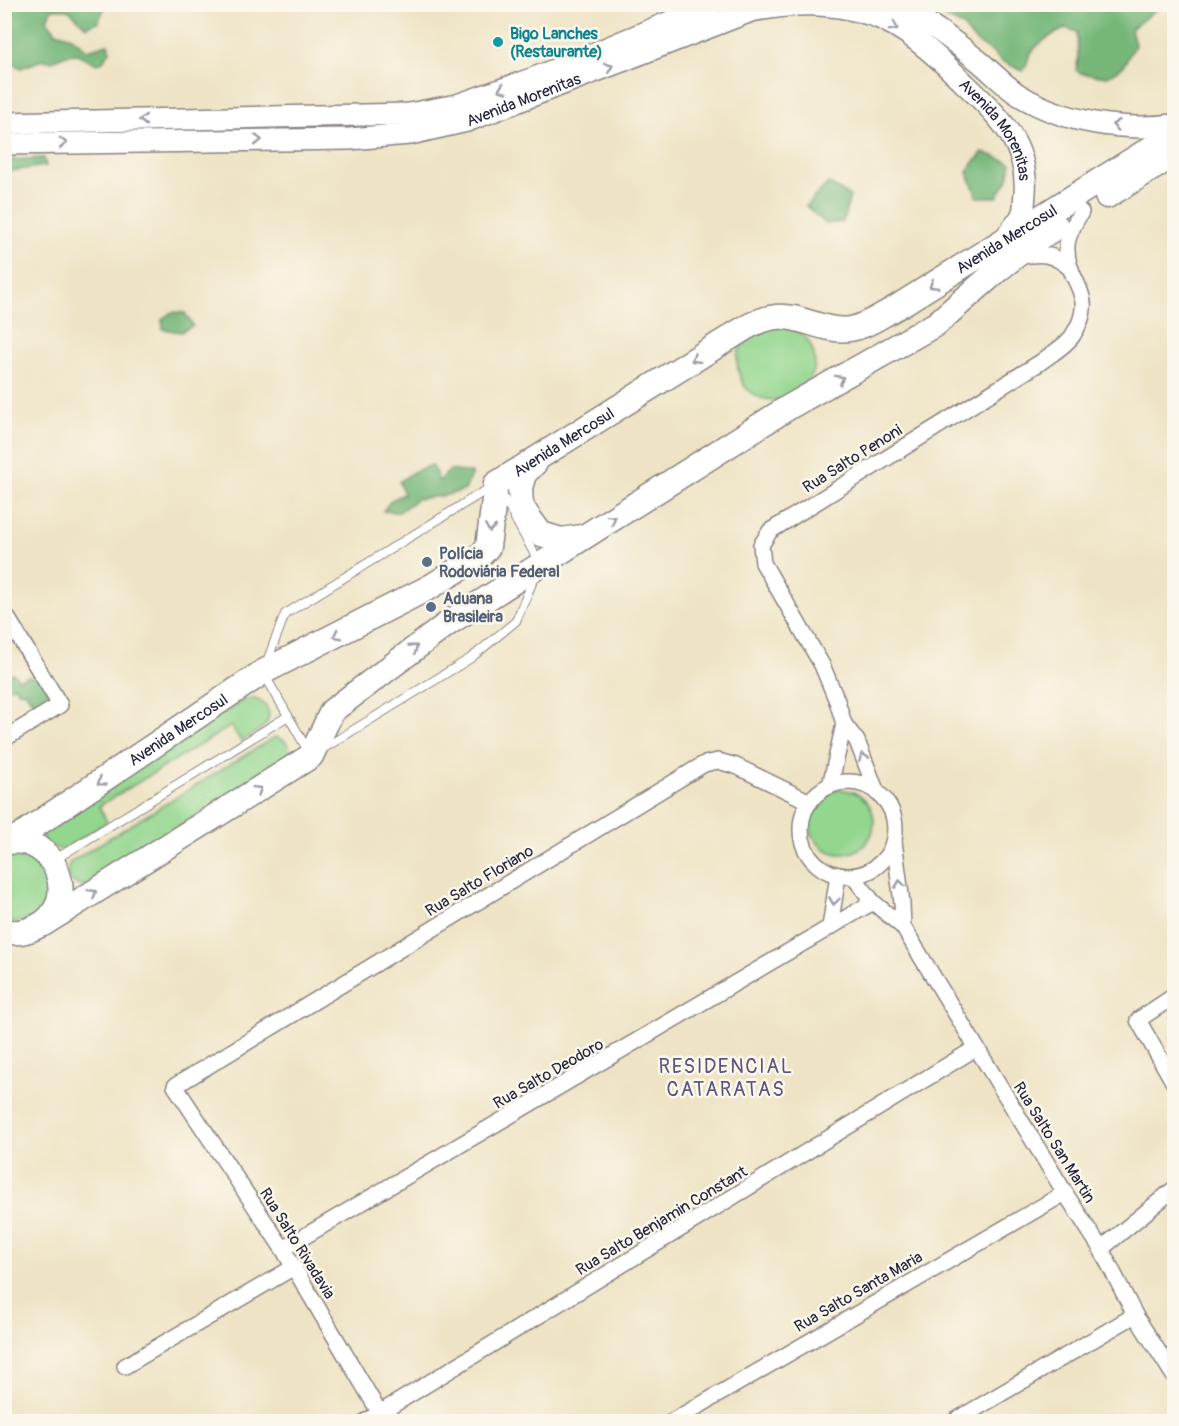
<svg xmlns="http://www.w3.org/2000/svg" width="1179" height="1426" font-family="Pangolin,sans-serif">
<rect width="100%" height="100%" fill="#fbf7ec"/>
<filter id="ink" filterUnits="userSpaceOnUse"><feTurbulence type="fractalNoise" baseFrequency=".0167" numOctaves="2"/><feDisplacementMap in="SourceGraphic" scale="12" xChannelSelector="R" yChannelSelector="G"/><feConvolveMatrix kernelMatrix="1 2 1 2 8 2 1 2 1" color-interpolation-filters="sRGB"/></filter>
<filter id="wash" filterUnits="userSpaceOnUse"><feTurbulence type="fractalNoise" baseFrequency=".008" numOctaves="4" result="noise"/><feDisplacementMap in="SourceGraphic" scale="24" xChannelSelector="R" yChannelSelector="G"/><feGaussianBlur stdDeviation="1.35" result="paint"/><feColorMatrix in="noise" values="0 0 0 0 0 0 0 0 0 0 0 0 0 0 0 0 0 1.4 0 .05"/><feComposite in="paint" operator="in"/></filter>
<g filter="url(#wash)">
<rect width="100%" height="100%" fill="#eee3c4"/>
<g fill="#93d68e" stroke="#5a7c64" stroke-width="1.5">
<path d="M 764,325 C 774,327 792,327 800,332 C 806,336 811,345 813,351 C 827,400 747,422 738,369 C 733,347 748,337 764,325 Z"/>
<path d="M 250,698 C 263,699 275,712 265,725 C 260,732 248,736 241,741 L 231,726 L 99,806 L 107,822 L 65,849 C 52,851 42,840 36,828 L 244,700 Z"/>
<path d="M 275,737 C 286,739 291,746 290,757 L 86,885 C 72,887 63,875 70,862 Z"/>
<circle cx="842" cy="822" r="32"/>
<path d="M 12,849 L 43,863 L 51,896 L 36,918 L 5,924 L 4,850 Z"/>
</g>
<g fill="#76b779" stroke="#4c6c5a" stroke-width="1.5">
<path d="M 11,5 L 106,5 L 98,22 L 86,27 C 74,15 69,5 51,10 L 47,20 L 56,32 L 72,37 L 87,50 L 108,44 L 110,51 L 102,62 L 97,64 L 77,54 L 66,55 L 52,61 L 42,60 L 21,68 L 9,62 L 13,38 Z"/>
<path d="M 937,5 L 936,5 L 1162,5 L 1131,29 L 1135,45 L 1123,67 L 1106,77 L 1080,73 L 1076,70 L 1078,60 L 1077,32 L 1067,28 C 1055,33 1039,42 1031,53 C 1027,58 1028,65 1023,71 L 1001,61 L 993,53 L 974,40 L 963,26 L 947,19 Z"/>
<path d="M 983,152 L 1011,163 L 1008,179 L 997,197 L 977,197 L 967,171 Z"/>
<path d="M 44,158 L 46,166 L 5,172 L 5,160 Z"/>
<path d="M 828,183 L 850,196 L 843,222 L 826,224 L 806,206 Z"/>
<path d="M 172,312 L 185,313 L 193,326 L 181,332 L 163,329 L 162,319 Z"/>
<path d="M 432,465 L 439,481 L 450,470 L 472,473 L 465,490 L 443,496 L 417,499 L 399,512 L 383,511 L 391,500 L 404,494 L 399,482 L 413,472 Z"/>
<path d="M 13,673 L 19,679 L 27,676 L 41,677 L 50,696 L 48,701 L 42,700 L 33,703 L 26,692 L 18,691 L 15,686 L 7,688 L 5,687 L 4,676 Z"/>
</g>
</g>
<g filter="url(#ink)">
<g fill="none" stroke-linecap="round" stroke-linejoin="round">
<defs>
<g id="service">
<path d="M 496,484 L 540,564 L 516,621 L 471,658 L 311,756 L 263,672 L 285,614 Z"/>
<path d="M 54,860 L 288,716"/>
</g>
<g id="minor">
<path d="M 1019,257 C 1042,252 1053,253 1071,269"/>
<path d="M 4,612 L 60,705 L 4,739"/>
<circle cx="848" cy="829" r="47"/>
<path d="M 830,786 L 844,724"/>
<path d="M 877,793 L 857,741 L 844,724 L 837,701 L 822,665 L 763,563 L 761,545 L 770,531 L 1041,362 C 1051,354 1067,345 1073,335 C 1100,293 1065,283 1067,246 C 1067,235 1076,221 1081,212"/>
<path d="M 894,841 L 902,903 L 903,927"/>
<path d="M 853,876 L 873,902 L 903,927 L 1065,1193 L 1101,1249 L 1135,1315 L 1174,1376"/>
<path d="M 830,927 L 838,875"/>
<path d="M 1174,996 L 1138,1020 L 1174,1083"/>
<path d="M 283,1249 L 873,902"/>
<path d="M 1101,1249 L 1174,1189"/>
<path d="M 125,1366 L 294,1267"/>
<path d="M 365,1422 L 976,1048"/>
<path d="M 385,1422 L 283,1249 L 175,1086 L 704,764 L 718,761 L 736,766 L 810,802"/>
<path d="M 671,1422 L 1065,1193"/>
<path d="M 953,1422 L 1135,1315"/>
</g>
<g id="secondary">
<path d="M 892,4 C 927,20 951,39 980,62 C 993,73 1005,86 1019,95 C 1065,123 1122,131 1174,125"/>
<path d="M 4,123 L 409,114 L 457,105 L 537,77 L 713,4"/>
<path id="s1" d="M 4,144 L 349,139 L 410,134 L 467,121 L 751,11 C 795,3 828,1 872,15 C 905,27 935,54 960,79 C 993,111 1029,141 1025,193 C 1024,199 1025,209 1022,215 C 1018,223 1011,230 1006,237"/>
</g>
<g id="trunk">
<path d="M 1107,196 L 1174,155"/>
<path d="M 535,463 L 524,474 L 520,488 L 521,505 L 527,515 L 541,534 L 561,540 L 582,537"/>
<path id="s2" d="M 12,841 L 263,672 L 430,587 L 479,557 L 488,547 L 496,484 L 745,328 C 755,323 764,318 776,317 C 799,314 825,333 850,329 C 867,326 882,315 897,307 L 1174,134"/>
<path d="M 4,843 C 55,830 84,904 36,927 C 26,932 16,934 4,931"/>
<path d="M 43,924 L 311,756 L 332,711 L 450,622 L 789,407 L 936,324 L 999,269 L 1037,239 L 1057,227"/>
</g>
</defs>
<use href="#service" stroke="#888280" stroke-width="10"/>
<use href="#minor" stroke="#888280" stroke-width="18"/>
<use href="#secondary" stroke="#888280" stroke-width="24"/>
<use href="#trunk" stroke="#888280" stroke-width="27"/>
<use href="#service" stroke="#fff" stroke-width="8"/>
<use href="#minor" stroke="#fff" stroke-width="15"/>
<use href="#secondary" stroke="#fff" stroke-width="21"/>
<use href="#trunk" stroke="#fff" stroke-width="24"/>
</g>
<defs><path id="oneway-chevron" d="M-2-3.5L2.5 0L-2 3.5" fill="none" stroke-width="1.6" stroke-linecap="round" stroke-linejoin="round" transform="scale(1.5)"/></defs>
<g stroke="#9c9ca7">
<use href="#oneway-chevron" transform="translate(894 27) rotate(28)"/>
<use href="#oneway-chevron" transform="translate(609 67) rotate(-22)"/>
<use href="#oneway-chevron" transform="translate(502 89) rotate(161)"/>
<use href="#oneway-chevron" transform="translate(143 120) rotate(179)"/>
<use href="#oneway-chevron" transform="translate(1116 125) rotate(-173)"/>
<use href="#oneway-chevron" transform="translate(258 140) rotate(-1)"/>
<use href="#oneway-chevron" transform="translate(63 143) rotate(-1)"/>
<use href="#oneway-chevron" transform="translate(933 285) rotate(148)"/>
<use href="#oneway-chevron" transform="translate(695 359) rotate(148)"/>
<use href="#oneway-chevron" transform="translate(840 379) rotate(-29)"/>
<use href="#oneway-chevron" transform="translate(612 519) rotate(-32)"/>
<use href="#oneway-chevron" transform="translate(490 528) rotate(97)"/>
<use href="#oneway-chevron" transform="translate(337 635) rotate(153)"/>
<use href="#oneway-chevron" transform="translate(414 648) rotate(-37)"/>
<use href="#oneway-chevron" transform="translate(863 757) rotate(-112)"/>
<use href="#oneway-chevron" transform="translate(101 782) rotate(146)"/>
<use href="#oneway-chevron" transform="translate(258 790) rotate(-32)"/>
<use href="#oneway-chevron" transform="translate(900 884) rotate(-98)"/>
<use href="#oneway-chevron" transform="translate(93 893) rotate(-32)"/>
<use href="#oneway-chevron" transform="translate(834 901) rotate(98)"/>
</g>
</g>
<circle fill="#0f9aa8" stroke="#fbf7ec" stroke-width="2" cx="498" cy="42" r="6"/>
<g fill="#5c6f8a" stroke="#fbf7ec" stroke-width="2">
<circle cx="427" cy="562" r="6"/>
<circle cx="431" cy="607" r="6"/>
</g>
<g text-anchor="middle" stroke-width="5" stroke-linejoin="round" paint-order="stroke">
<g font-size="16" font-weight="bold" fill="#0d838f" stroke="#fbf7ec" text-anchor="start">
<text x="510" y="39">Bigo Lanches<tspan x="510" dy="18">(Restaurante)</tspan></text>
</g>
<g font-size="16" fill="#22223b" stroke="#fbf7ec">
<text dy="6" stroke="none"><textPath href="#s1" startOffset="525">Avenida Morenitas</textPath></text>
<text dy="6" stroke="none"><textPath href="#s1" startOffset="1065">Avenida Morenitas</textPath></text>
<text dy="6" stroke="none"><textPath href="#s2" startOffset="1208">Avenida Mercosul</textPath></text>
<text dy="6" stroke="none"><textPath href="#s2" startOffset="704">Avenida Mercosul</textPath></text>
<text transform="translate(852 458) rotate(-32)" y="6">Rua Salto Penoni</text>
<text dy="6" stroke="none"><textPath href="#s2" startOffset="200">Avenida Mercosul</textPath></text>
<text transform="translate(479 880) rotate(-31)" y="6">Rua Salto Floriano</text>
<text transform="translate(548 1073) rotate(-30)" y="6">Rua Salto Deodoro</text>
<text transform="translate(1055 1142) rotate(58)" y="6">Rua Salto San Martin</text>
<text transform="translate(661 1220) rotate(-31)" y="6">Rua Salto Benjamin Constant</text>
<text transform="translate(298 1243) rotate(58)" y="6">Rua Salto Rivadavia</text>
<text transform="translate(858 1291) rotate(-30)" y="6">Rua Salto Santa Maria</text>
</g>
<g font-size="16" font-weight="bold" fill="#4e5e75" stroke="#fbf7ec" text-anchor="start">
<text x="439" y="559">Polícia<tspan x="439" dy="18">Rodoviária Federal</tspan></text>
<text x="443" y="604">Aduana<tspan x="443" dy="18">Brasileira</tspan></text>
</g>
<g font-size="20" letter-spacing="1.5" fill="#5b537d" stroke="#fbf7ec">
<text x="726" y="1073">RESIDENCIAL<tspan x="726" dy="23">CATARATAS</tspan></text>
</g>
</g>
<rect width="1179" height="1426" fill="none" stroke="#fbf7ec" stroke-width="24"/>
</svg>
